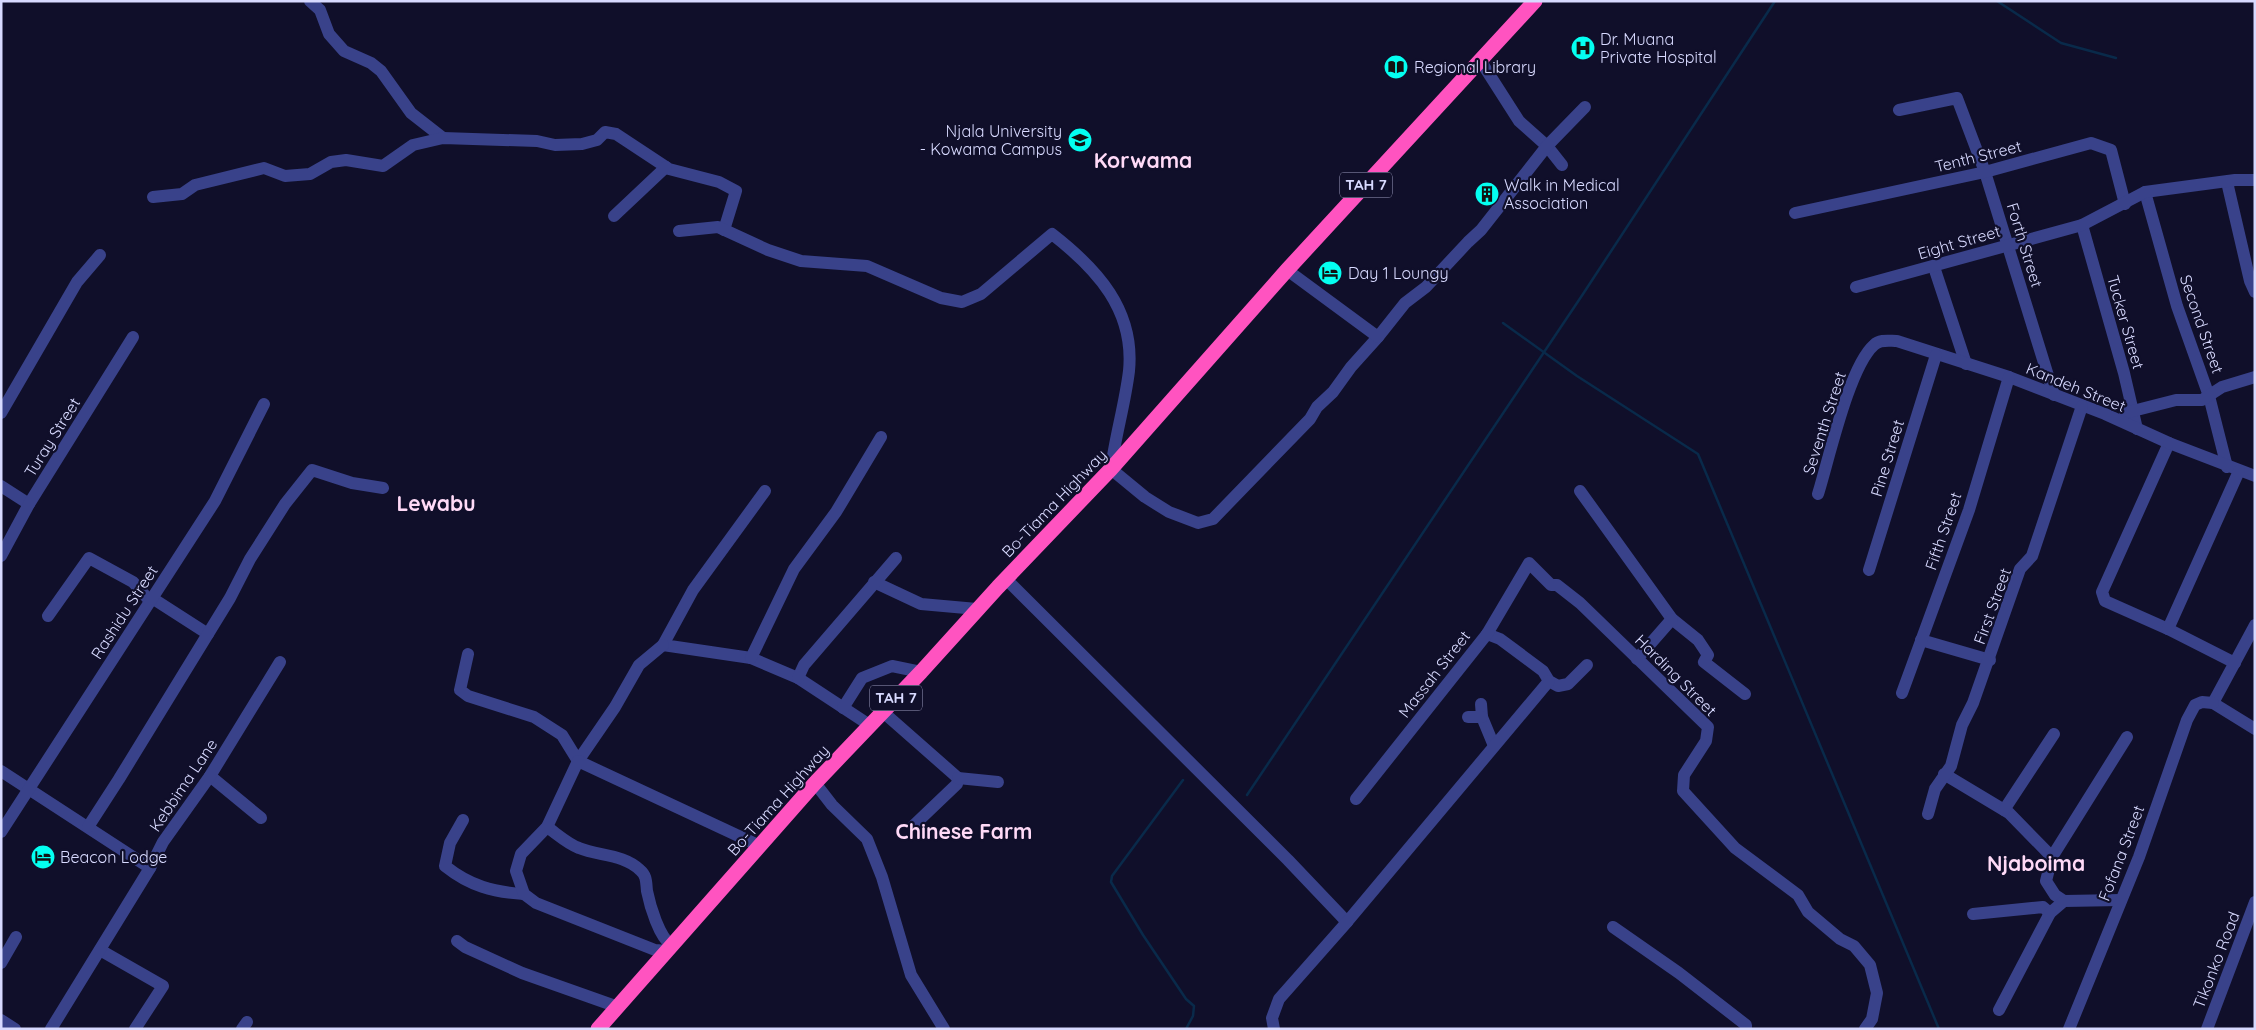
<svg xmlns="http://www.w3.org/2000/svg" width="2256" height="1030" font-family="Quicksand,sans-serif">
<rect width="100%" height="100%" fill="#100f2a"/>
<g fill="none" stroke-linecap="round" stroke-linejoin="round">
<g stroke="#092a4a" stroke-width="2.5">
<path d="M 1997,1 L 2061,43 L 2116,58"/>
<path d="M 1503,323 L 1577,376 L 1698,454 L 1939,1029"/>
<path d="M 1183,780 L 1112,876 L 1111,882 L 1143,935 L 1186,999 L 1194,1006 L 1193,1016 L 1186,1029"/>
<path d="M 1247,795 L 1583,294 L 1775,1"/>
</g>
<g stroke="#39428a" stroke-width="12">
<path d="M 310,1 L 320,10 L 329,34 L 344,51 L 371,63 L 381,71 L 411,113 L 443,138"/>
<path d="M 1480,60 L 1519,121 L 1547,146 L 1562,165"/>
<path d="M 1899,110 L 1957,98 L 1985,172 L 2054,395"/>
<path d="M 2227,182 L 2250,281 L 2255,292"/>
<path d="M 2145,192 L 2177,306 L 2209,396 L 2227,467"/>
<path d="M 153,197 L 182,194 L 195,185 L 264,168 L 285,176 L 310,174 L 331,162 L 346,160 L 383,166 L 413,145 L 443,138 L 537,141 L 555,145 L 582,144 L 597,140 L 605,132 L 616,134 L 669,169 L 719,182 L 736,191 L 724,230"/>
<path d="M 1795,213 L 1985,172 L 2091,143 L 2111,150 L 2125,204"/>
<path d="M 614,216 L 666,167"/>
<path d="M 2082,225 L 2124,373 L 2137,429"/>
<path d="M 679,231 L 718,227 L 768,250 L 801,261 L 867,266 L 941,298 L 962,302 L 981,294 L 1052,234 C 1097,269 1135,310 1129,371 C 1125,404 1115,437 1111,469 L 1145,497 L 1169,512 L 1198,523 L 1213,519 L 1310,419 L 1317,407 L 1333,392 L 1351,367 L 1378,337"/>
<path d="M 1934,267 L 1966,364"/>
<path d="M 1287,270 L 1378,337 L 1405,303 L 1426,287 L 1468,242 L 1481,230 L 1547,146 L 1585,107"/>
<path d="M 1856,287 L 2082,225 L 2145,192 L 2235,180 L 2255,180"/>
<path d="M 1,413 L 77,282 L 100,255"/>
<path d="M 2125,413 L 2176,400 L 2202,400 L 2222,387 L 2255,377"/>
<path d="M 2169,443 L 2102,592 L 2105,601 L 2168,629 L 2235,663"/>
<path d="M 1,486 L 29,504"/>
<path d="M 765,491 L 693,590 L 663,645 L 751,658 L 798,678 L 871,726"/>
<path d="M 1580,491 L 1672,619 L 1698,640 L 1708,655 L 1704,662 L 1745,694"/>
<path d="M 1818,494 C 1829,459 1849,367 1874,345 C 1880,339 1889,341 1897,341 L 2009,377 L 2105,414 L 2169,443 L 2255,476"/>
<path d="M 1,556 L 29,504 L 133,337"/>
<path d="M 1869,570 L 1936,355"/>
<path d="M 1006,579 L 1288,860 L 1347,922"/>
<path d="M 874,582 L 921,604 L 977,609"/>
<path d="M 152,598 L 208,634"/>
<path d="M 48,616 L 89,558 L 133,582 L 150,601"/>
<path d="M 2255,625 L 2213,703 L 2255,729"/>
<path d="M 2168,629 L 2239,471"/>
<path d="M 1487,634 L 1500,639 L 1543,671 L 1549,681 L 1558,686 L 1568,684 L 1587,665"/>
<path d="M 1921,640 L 1990,660"/>
<path d="M 468,654 L 460,690 L 468,696 L 534,717 L 562,735 L 578,761 L 615,707 L 639,665 L 663,645"/>
<path d="M 751,658 L 794,569 L 836,512 L 881,437"/>
<path d="M 1637,659 L 1672,619"/>
<path d="M 798,678 L 804,665 L 896,558"/>
<path d="M 1902,693 L 1969,510 L 2009,377"/>
<path d="M 1481,704 L 1482,717 L 1494,746"/>
<path d="M 843,708 L 862,678 L 892,666 L 921,672"/>
<path d="M 883,712 L 958,778 L 957,784 L 913,826"/>
<path d="M 1468,717 L 1482,717"/>
<path d="M 1,771 L 150,868"/>
<path d="M 1944,774 L 2009,813 L 2052,857"/>
<path d="M 210,776 L 261,818"/>
<path d="M 958,778 L 998,782"/>
<path d="M 815,783 L 832,805 L 867,839 L 882,877 L 911,975 L 944,1029"/>
<path d="M 1356,799 L 1487,634 L 1529,563 L 1551,585 L 1557,585 L 1580,603 L 1708,727 L 1706,741 L 1684,775 L 1683,791 L 1735,848 L 1798,895 L 1808,912 L 1840,939 L 1854,946 L 1870,965 L 1877,993 L 1872,1019 L 1865,1029"/>
<path d="M 2004,810 L 2054,734"/>
<path d="M 1928,814 L 1935,789 L 1951,766 L 1962,725 L 1973,703 L 2020,569 L 2032,556 L 2082,406"/>
<path d="M 463,820 L 450,843 L 445,866 C 470,886 493,892 524,894"/>
<path d="M 88,827 L 119,779 L 230,598 L 250,559 L 285,504 L 312,470 L 352,483 L 383,488"/>
<path d="M 547,827 C 557,834 568,844 579,848 C 598,856 624,854 640,870 C 647,876 646,882 647,891 C 650,906 659,937 672,946"/>
<path d="M 1,832 L 215,501 L 264,404"/>
<path d="M 2064,901 L 2055,895 L 2046,881 L 2052,857 L 2127,737"/>
<path d="M 1973,914 L 2043,907 L 2050,913"/>
<path d="M 1613,927 L 1679,973 L 1746,1025 L 1746,1029"/>
<path d="M 457,941 L 465,947 L 522,973 L 618,1007"/>
<path d="M 100,950 L 163,986 L 135,1029"/>
<path d="M 667,951 L 655,950 L 536,903 L 524,894 L 516,871 L 521,854 L 547,827 L 578,761 L 760,846"/>
<path d="M 1,963 L 16,937"/>
<path d="M 1999,1010 L 2050,913 L 2064,901 L 2121,900"/>
<path d="M 1,1020 L 15,1029"/>
<path d="M 51,1029 L 150,868 L 163,842 L 210,776 L 280,662"/>
<path d="M 242,1029 L 247,1022"/>
<path d="M 1274,1029 L 1272,1018 L 1279,999 L 1347,922 L 1549,681"/>
<path d="M 2069,1029 L 2139,857 L 2187,720 L 2195,705 L 2202,702 L 2213,703"/>
<path d="M 2207,1029 L 2255,902"/>
</g>
<path stroke="#ff53c0" stroke-width="15" d="M 598,1029 L 815,783 L 921,672 L 998,587 L 1111,469 L 1287,270 L 1535,1"/>
</g>
<defs>
<symbol id="hospital-disc" viewBox="-11 -11 22 22"><circle r="9.5" fill="#04fff1" stroke="#100f2a"/><path d="M-5-5h3v3.5h4V-5h3V5h-3V1.5h-4V5h-3Z" fill="#111"/></symbol>
<symbol id="library-disc" viewBox="-11 -11 22 22"><circle r="9.5" fill="#04fff1" stroke="#100f2a"/><path d="M-6-4Q-3-5.5-.7-3.5V5Q-3 3-6 4ZM6-4Q3-5.5 .7-3.5V5Q3 3 6 4Z" fill="#111"/></symbol>
<symbol id="university-disc" viewBox="-11 -11 22 22"><circle r="9.5" fill="#04fff1" stroke="#100f2a"/><path d="M0-5L7-2L0 1L-7-2ZM-4 1L0 2.5L4 1V4Q0 6-4 4Z" fill="#111"/></symbol>
<symbol id="building-disc" viewBox="-11 -11 22 22"><circle r="9.5" fill="#04fff1" stroke="#100f2a"/><path d="M-4-6H4V6H1V3H-1V6H-4ZM-2.5-4.3h1.7v1.8h-1.7ZM.8-4.3h1.7v1.8H.8ZM-2.5-1h1.7V.8h-1.7ZM.8-1h1.7V.8H.8Z" fill="#111"/></symbol>
<symbol id="hotel-disc" viewBox="-11 -11 22 22"><circle r="9.5" fill="#04fff1" stroke="#100f2a"/><path d="M-6-4.5h1.5V1H6V5H4.5V3h-9V5H-6ZM-4 0a1.8 1.8 0 1 1 3.6 0ZM.5 0V-2.5h3Q6-2.5 6 0Z" fill="#111"/></symbol>
</defs>
<g fill-rule="evenodd">
<use href="#hospital-disc" x="1569" y="34" width="28" height="28"/>
<use href="#library-disc" x="1382" y="53" width="28" height="28"/>
<use href="#university-disc" x="1066" y="126" width="28" height="28"/>
<use href="#building-disc" x="1473" y="180" width="28" height="28"/>
<use href="#hotel-disc" x="1316" y="259" width="28" height="28"/>
<use href="#hotel-disc" x="29" y="843" width="28" height="28"/>
</g>
<g text-anchor="middle" stroke-width="4.5" stroke-linejoin="round" paint-order="stroke">
<g fill="#100f2a" stroke="#9c9dbf" stroke-width="1">
<rect x="1340" y="172.5" width="52" height="25" rx="4"/>
<rect x="870" y="685.5" width="52" height="25" rx="4"/>
</g>
<g font-size="15" font-weight="bold" fill="#d8daff">
<text x="1366" y="190">TAH 7</text>
<text x="896" y="703">TAH 7</text>
</g>
<g font-size="16" fill="#d8daff" stroke="#100f2a" text-anchor="start">
<text x="1600" y="45">Dr. Muana<tspan x="1600" dy="18">Private Hospital</tspan></text>
<text x="1414" y="73">Regional Library</text>
<text x="1062" y="137" text-anchor="end">Njala University<tspan x="1062" dy="18">- Kowama Campus</tspan></text>
<text x="1504" y="191">Walk in Medical<tspan x="1504" dy="18">Association</tspan></text>
<text x="1348" y="279">Day 1 Loungy</text>
<text x="60" y="863">Beacon Lodge</text>
</g>
<g font-size="16" fill="#d8daff" stroke="#100f2a">
<text transform="translate(1978 156) rotate(-14)" y="6">Tenth Street</text>
<text transform="translate(1959 242) rotate(-16)" y="6">Eight Street</text>
<text transform="translate(2025 245) rotate(73)" y="6">Forth Street</text>
<text transform="translate(2126 322) rotate(74)" y="6">Tucker Street</text>
<text transform="translate(2202 324) rotate(71)" y="6">Second Street</text>
<text transform="translate(2076 387) rotate(22)" y="6">Kandeh Street</text>
<text transform="translate(1824 423) rotate(-72)" y="6">Seventh Street</text>
<text transform="translate(52 437) rotate(-58)" y="6">Turay Street</text>
<text transform="translate(1887 458) rotate(-73)" y="6">Pine Street</text>
<text transform="translate(1054 503) rotate(-46)" y="6">Bo-Tiama Highway</text>
<text transform="translate(1943 531) rotate(-71)" y="6">Fifth Street</text>
<text transform="translate(1992 606) rotate(-70)" y="6">First Street</text>
<text transform="translate(124 612) rotate(-57)" y="6">Rashidu Street</text>
<text transform="translate(1434 674) rotate(-52)" y="6">Massah Street</text>
<text transform="translate(1676 675) rotate(45)" y="6">Harding Street</text>
<text transform="translate(183 785) rotate(-56)" y="6">Kebbima Lane</text>
<text transform="translate(778 800) rotate(-48)" y="6">Bo-Tiama Highway</text>
<text transform="translate(2121 853) rotate(-69)" y="6">Fofana Street</text>
<text transform="translate(2216 960) rotate(-69)" y="6">Tikonko Road</text>
</g>
<g font-size="21" font-weight="bold" fill="#ffdaf7" stroke="#100f2a">
<text x="1143" y="168">Korwama</text>
<text x="436" y="511">Lewabu</text>
<text x="964" y="839">Chinese Farm</text>
<text x="2036" y="871">Njaboima</text>
</g>
</g>
<rect width="2256" height="1030" fill="none" stroke="#d8daff" stroke-width="5"/>
</svg>
